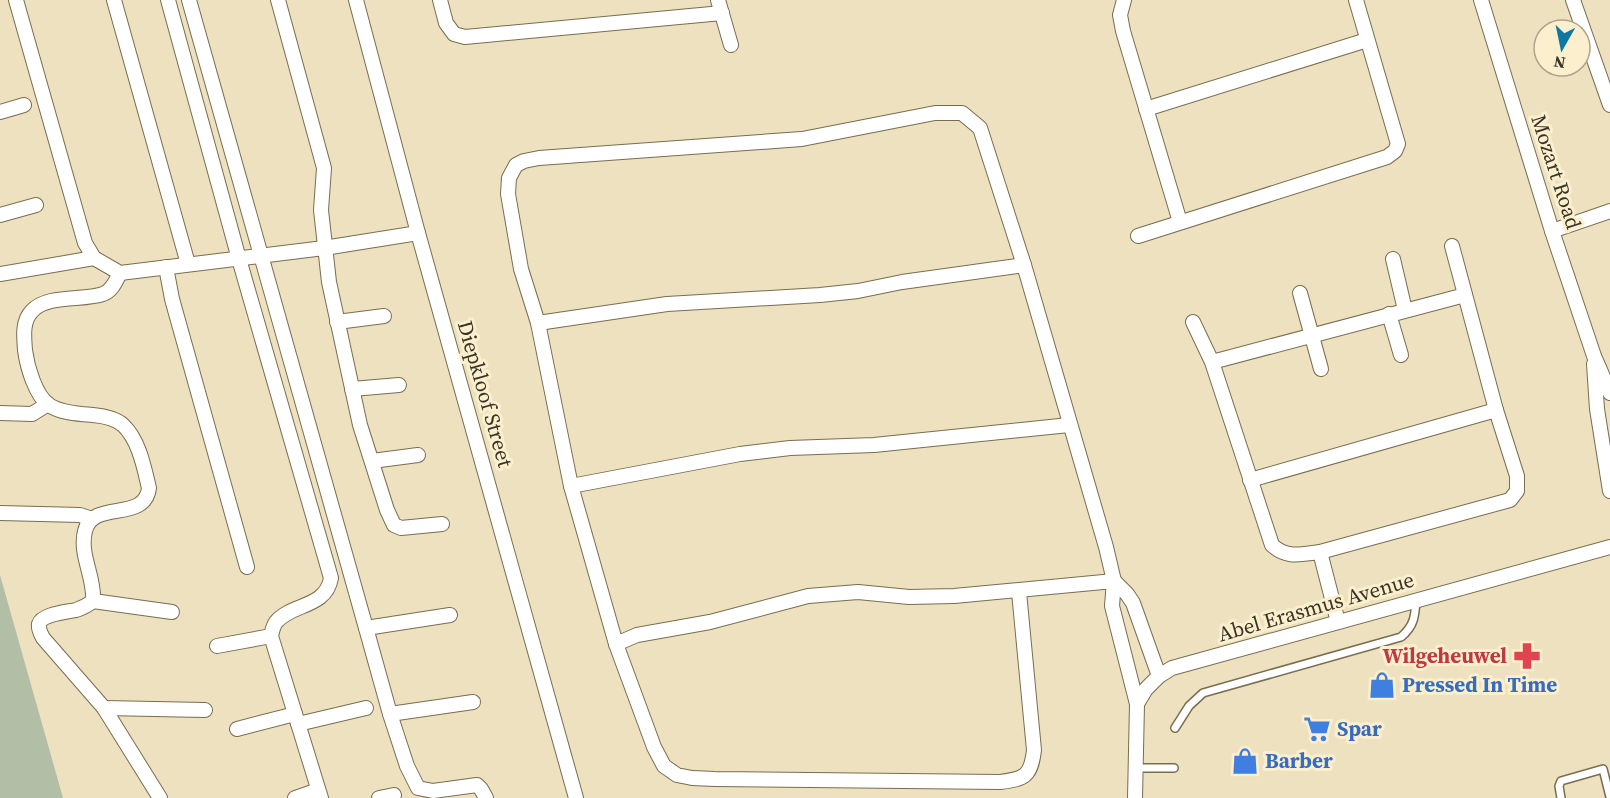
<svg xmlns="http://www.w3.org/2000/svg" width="1610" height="798" font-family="'Source Serif 4',serif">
<rect width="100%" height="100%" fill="#ede1c0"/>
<path fill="#b3bea7" d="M 0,575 L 63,798 L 0,798 Z"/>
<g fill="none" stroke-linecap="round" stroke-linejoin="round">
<defs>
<g id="lane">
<path d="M 1175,728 L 1189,706 L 1203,693 L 1401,637 C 1414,626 1415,617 1416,600"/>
<path d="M 1136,768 L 1174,768"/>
<path d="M 1561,798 L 1559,786 L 1561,781 L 1603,769 L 1610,797"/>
</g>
<g id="street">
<path d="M 16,0 L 85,243 L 94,258 L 120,273 L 324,248 L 418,233"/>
<path d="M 114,0 L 188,264"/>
<path d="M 168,0 L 239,259 L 331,578 C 326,608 292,603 276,622 C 273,626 272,632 271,636 L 321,798"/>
<path d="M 189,0 L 366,628 L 450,615"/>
<path d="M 278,0 L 324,168 L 321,210 L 329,282 L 360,425 L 387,510 L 394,525 L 401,528 L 442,524"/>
<path d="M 356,0 L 418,233 L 576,798"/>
<path d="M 440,0 L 446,23 L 454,34 L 465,37 L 722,13"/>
<path d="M 718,0 L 731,45"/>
<path d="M 1124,0 L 1120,15 L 1123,31 L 1180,222"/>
<path d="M 1481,0 L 1552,231 L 1594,356 L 1610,393"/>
<path d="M 1573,0 L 1610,105"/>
<path d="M 1146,109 L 1367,40"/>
<path d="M 0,112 L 24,105"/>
<path d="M 0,215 L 36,205"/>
<path d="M 1552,231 L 1610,211"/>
<path d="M 1138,236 L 1387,157 L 1395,151 L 1398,144 L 1356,0"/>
<path d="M 1393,259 L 1405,310"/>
<path d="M 166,267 L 172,299 L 247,567"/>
<path d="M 120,273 C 116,281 112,291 103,294 C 84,301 47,294 32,311 C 22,321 24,337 25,350 C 27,366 35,395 49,405 C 60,413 80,414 93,415 C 104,416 115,418 123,425 C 139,440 144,467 149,488 C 145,523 92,499 85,531 C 79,555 95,577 93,601 C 88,605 82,608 76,610 C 67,612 42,614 39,624 C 38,629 41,634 43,638 L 104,708 L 160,798"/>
<path d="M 0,274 L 94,258"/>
<path d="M 1300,293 L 1321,369"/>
<path d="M 1389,314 L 1401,355"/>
<path d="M 337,322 L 384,316"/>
<path d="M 1193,322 L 1212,362 L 1272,545 C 1287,559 1301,554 1320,552 L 1510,500 L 1517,491 L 1517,476 L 1496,410 L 1452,246"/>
<path d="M 538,323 L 667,304 L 820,295 L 858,291 L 902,282 L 1024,265"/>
<path d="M 1212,362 L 1465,295"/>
<path d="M 1594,364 L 1597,409 L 1610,491"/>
<path d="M 352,389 L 399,385"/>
<path d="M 0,413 L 32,414 L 48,404"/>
<path d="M 372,461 L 418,455"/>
<path d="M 1250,480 L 1496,410"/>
<path d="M 571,486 L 740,454 L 790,448 L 874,445 L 1069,425"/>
<path d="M 0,513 L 80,515 L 92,519"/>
<path d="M 1320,552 L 1338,622"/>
<path d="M 1019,592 L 1034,750 C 1031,776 1025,779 1000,782 L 715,779 L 692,778 L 677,775 L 664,766 L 654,747 L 616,644 L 571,486 L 538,323 L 521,269 L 508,194 L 509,178 L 516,165 L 524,161 L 539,158 L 802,139 L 935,113 L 962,113 L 980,128 L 1024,265 L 1106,547 L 1114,581 L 1112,606 L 1137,704"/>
<path d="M 93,601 L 172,612"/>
<path d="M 366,628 L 390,714 L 473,702"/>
<path d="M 616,644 L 637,635 L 710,622 L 808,596 L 858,592 L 909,597 L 954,596 L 1114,581 L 1127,594 L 1133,603 L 1159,676"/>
<path d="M 217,646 L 271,636"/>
<path d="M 104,708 L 205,710"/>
<path d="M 390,714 L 407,766 L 418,788 L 433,791 L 477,785 L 481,789 L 486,798"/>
<path d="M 298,724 L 366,708"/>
<path d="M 237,729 L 295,714"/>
<path d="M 295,798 L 318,790"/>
<path d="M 379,798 L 394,795"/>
<path d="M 1135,798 L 1137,704 L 1146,689 L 1159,676 L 1172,668 L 1610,547"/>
</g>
</defs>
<use href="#lane" stroke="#786d50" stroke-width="10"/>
<use href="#street" stroke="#786d50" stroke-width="16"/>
<use href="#lane" stroke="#fff" stroke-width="7"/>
<use href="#street" stroke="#fff" stroke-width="14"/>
</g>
<defs>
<symbol id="pharmacy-bare" viewBox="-9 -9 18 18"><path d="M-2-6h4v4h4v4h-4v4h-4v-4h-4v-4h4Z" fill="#e0444e" stroke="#fbefcd" stroke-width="2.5" paint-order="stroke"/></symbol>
<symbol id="shop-bare" viewBox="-9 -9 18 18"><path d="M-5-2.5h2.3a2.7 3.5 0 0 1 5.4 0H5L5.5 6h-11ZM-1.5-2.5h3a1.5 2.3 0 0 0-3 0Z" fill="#3f7fe0" stroke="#fbefcd" stroke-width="2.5" paint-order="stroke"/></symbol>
<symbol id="supermarket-bare" viewBox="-9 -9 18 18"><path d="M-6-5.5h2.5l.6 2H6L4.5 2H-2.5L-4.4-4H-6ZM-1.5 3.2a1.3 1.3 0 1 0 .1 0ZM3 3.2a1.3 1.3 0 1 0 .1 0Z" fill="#3f7fe0" stroke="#fbefcd" stroke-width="2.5" paint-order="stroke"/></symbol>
</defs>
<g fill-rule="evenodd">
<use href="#pharmacy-bare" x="1508" y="637" width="38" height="38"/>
<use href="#shop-bare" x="1363" y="666" width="38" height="38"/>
<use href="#supermarket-bare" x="1298" y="710" width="38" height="38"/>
<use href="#shop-bare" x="1226" y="742" width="38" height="38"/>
</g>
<g text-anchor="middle" stroke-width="6" stroke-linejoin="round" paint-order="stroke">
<g font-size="21" fill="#393428" stroke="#fbefcd">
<text transform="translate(1556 172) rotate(72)" y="7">Mozart Road</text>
<text transform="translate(485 394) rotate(74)" y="7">Diepkloof Street</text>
<text transform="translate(1316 607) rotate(-16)" y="7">Abel Erasmus Avenue</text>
</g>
<g font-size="21" font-weight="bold" fill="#be3a42" stroke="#fbefcd" text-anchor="end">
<text x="1507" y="663">Wilgeheuwel</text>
</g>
<g font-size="21" font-weight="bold" fill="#366cbe" stroke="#fbefcd" text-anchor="start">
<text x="1402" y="692">Pressed In Time</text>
<text x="1337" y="736">Spar</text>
<text x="1265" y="768">Barber</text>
</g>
</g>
<g transform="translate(1562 48) rotate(189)"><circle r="28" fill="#fbefcd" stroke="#ada48b" stroke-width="1.5"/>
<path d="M0-4.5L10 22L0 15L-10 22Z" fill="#0e78a3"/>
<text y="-9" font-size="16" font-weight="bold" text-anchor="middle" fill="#393428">N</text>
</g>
</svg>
